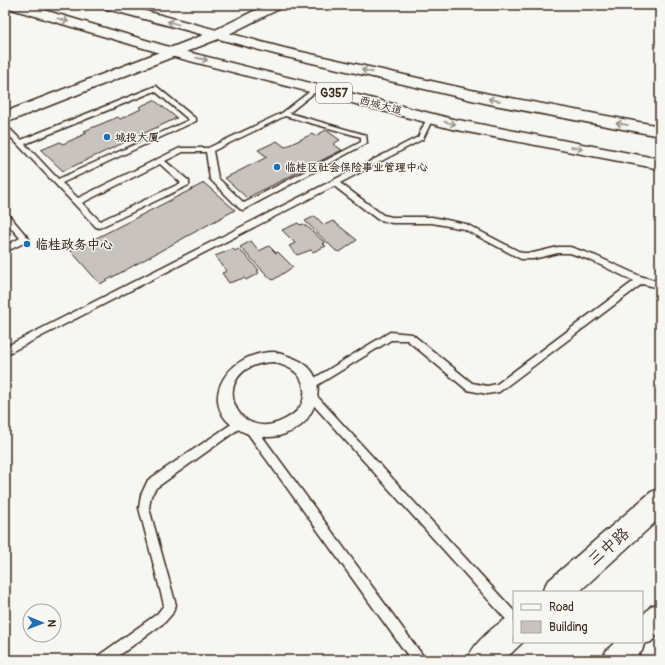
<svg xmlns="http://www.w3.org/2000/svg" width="665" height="665" font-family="Pangolin,'LXGW WenKai TC',sans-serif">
<rect width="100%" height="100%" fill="#f6f6f2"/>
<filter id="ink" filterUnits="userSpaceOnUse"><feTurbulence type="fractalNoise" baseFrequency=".025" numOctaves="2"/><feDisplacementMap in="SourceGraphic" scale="8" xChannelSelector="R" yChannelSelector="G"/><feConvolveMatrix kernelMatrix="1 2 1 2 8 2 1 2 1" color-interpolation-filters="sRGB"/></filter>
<g filter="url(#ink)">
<g fill="#c8c3be" stroke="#3b2a1e">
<path d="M 154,100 L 177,118 L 63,171 L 41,150 L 60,142 L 63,144 L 87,133 L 84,131 L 118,117 L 120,119 L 141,109 L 139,107 Z"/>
<path d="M 326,130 L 340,140 L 333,144 L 342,150 L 247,198 L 225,178 L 267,157 L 258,150 L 277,141 L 285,147 L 312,134 L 315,136 Z"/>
<path d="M 204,183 L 235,210 L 100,284 L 71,251 Z"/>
<path d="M 315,216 L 324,225 L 333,221 L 357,240 L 340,252 L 336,251 L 305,221 Z"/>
<path d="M 298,223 L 300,225 L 303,224 L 310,229 L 325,243 L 323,244 L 326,246 L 313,252 L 311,250 L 297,255 L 289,246 L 295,243 L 282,230 Z"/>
<path d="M 251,241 L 259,251 L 269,246 L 276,253 L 278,252 L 293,267 L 273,280 L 270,278 L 240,247 Z"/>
<path d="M 233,249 L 235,251 L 238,249 L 245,255 L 259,270 L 257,271 L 259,273 L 246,280 L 244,278 L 229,283 L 222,273 L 227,271 L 215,256 Z"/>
</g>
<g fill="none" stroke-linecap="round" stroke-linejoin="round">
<defs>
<g id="service">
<path d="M 156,86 L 196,119 L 196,121 L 62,183 L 78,198 L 180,148 L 208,148 L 282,113 L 317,86 L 320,88 L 319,89 L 289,113 L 366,135 L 367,143 L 243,210 L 240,209 L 210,179 L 206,152 L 183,152 L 165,161 L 189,181 L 189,185 L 99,228 L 96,227 L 5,131 L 5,125 L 7,126 L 21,140 ZM 155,91 L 189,120 L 58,179 L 25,144 ZM 285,116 L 361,137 L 361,142 L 244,203 L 218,178 L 213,151 ZM 160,164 L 181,183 L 100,221 L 82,203 Z"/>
<path d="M 430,116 L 433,118 L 423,139 L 340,183 L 383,215 L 392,217 L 432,217 L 466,224 L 522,253 L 533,253 L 558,247 L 570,247 L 596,256 L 640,276 L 660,282 L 660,288 L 642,284 L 499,392 L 487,394 L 467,390 L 407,340 L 391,340 L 311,389 L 308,388 L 306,385 L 308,382 L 390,332 L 412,334 L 472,383 L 487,386 L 497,384 L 634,281 L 590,260 L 570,253 L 558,253 L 533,259 L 521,259 L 464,229 L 432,223 L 392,223 L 377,219 L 334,186 L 5,355 L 5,347 L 418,137 L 427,118 Z"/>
<path d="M 5,213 L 8,214 L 29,239 L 28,241 L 5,252 L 5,246 L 20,238 L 5,221 Z"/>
<path d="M 312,393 L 315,394 L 514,611 L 514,626 L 510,624 L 309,400 L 307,397 L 309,394 Z"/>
<path d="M 236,421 L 240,422 L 241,425 L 240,428 L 156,488 L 151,496 L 149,508 L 176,605 L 172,614 L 165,622 L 113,660 L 96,660 L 98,656 L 157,614 L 164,605 L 139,508 L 141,495 L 148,480 Z"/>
<path d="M 250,424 L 254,425 L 423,656 L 425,660 L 411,660 L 246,431 L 245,428 L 246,425 Z"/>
</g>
<path id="pedestrian" d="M 274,352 C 282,354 292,357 300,361 C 324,375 321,399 307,419 C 301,428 289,433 279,436 C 268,438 257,437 246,433 C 193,412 222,352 274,352 ZM 274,362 C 279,364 286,366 291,369 C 308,379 309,403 292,415 C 235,455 202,364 274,362 Z"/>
<path id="minor" d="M 660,603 L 660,632 L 651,642 L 644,644 L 642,651 L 633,660 L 602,660 L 606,651 L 615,642 L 642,642 L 642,616 L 651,606 Z"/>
<g id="secondary">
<path d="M 266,5 L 283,5 L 281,8 L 221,38 L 5,123 L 5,112 L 211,32 Z"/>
<path d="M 660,488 L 660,518 L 579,592 L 542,592 L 547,582 L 651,492 Z"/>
<path d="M 514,615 L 514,642 L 523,642 L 504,660 L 467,660 C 474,642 496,623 514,615 Z"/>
</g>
<g id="trunk">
<path d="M 6,5 L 27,5 L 176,49 L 453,119 L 660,159 L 660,169 L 452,129 L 167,55 L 8,8 Z"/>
<path d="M 101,5 L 123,5 L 284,48 L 489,94 L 660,126 L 660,136 L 489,104 L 282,56 L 103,8 Z"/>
</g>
</defs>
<use href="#service" stroke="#3b2a1e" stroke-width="3"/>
<use href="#pedestrian" stroke="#3b2a1e" stroke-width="3"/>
<use href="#minor" stroke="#3b2a1e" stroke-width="3"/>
<use href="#secondary" stroke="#3b2a1e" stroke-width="3"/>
<use href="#trunk" stroke="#3b2a1e" stroke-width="3"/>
<use href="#service" fill="#f6f6f2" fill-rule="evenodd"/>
<use href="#pedestrian" fill="#f6f6f2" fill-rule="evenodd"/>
<use href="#minor" fill="#f6f6f2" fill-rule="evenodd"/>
<use href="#secondary" fill="#f6f6f2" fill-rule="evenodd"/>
<use href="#trunk" fill="#f6f6f2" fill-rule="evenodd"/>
</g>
<defs><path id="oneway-shaft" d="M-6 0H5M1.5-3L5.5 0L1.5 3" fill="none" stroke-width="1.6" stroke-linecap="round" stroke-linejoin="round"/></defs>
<g stroke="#989088">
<use href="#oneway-shaft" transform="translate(63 20) rotate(17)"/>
<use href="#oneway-shaft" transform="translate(173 23) rotate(-165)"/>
<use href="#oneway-shaft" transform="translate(202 59) rotate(13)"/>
<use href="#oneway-shaft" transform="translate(367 71) rotate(-167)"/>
<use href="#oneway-shaft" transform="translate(494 100) rotate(-169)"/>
<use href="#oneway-shaft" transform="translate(450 123) rotate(14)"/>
<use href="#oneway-shaft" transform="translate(622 124) rotate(-169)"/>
<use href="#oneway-shaft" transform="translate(577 148) rotate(11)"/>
</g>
</g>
<g fill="#1f6fb2" stroke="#f6f6f2" stroke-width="1.5">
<circle cx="107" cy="137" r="4"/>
<circle cx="277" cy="167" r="4"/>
<circle cx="27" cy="244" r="4"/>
</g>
<g text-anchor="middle" stroke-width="3" stroke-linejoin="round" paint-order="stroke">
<g font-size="11" fill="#3b2a1e" stroke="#f6f6f2">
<text transform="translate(381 105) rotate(15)" y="4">西城大道</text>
</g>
<g font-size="11" font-weight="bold" fill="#3b2a1e" stroke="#f6f6f2" text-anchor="start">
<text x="115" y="141">城投大厦</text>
<text x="285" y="171">临桂区社会保险事业管理中心</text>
</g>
<rect fill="#f6f6f2" stroke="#73675e" stroke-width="1" x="316" y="83" width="36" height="20" rx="3"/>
<g font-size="12" font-weight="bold" fill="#3b2a1e">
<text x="334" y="97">G357</text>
</g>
<g font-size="13" font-weight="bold" fill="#3b2a1e" stroke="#f6f6f2" text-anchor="start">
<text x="35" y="249">临桂政务中心</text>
</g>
<g font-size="16" fill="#3b2a1e" stroke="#f6f6f2">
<text transform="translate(608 546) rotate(-41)" y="6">三中路</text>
</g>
</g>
<rect width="665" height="665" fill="none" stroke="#f6f6f2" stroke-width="20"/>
<rect x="10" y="10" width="645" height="645" fill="none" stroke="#3b2a1e" stroke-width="1.5" filter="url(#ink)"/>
<rect x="513" y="591" width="130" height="52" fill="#f6f6f2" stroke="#aba49d"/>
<rect x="521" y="604" width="20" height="6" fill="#f6f6f2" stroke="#aba49d"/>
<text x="549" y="611" font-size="12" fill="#3b2a1e">Road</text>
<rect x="521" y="621" width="20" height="12" fill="#c8c3be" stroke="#aba49d"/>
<text x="549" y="631" font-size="12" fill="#3b2a1e">Building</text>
<g transform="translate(42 623) rotate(91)"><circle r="19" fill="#f6f6f2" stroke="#aba49d"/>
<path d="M0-3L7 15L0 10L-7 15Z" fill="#1f6fb2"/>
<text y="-6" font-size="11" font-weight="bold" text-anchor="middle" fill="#3b2a1e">N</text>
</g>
</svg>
